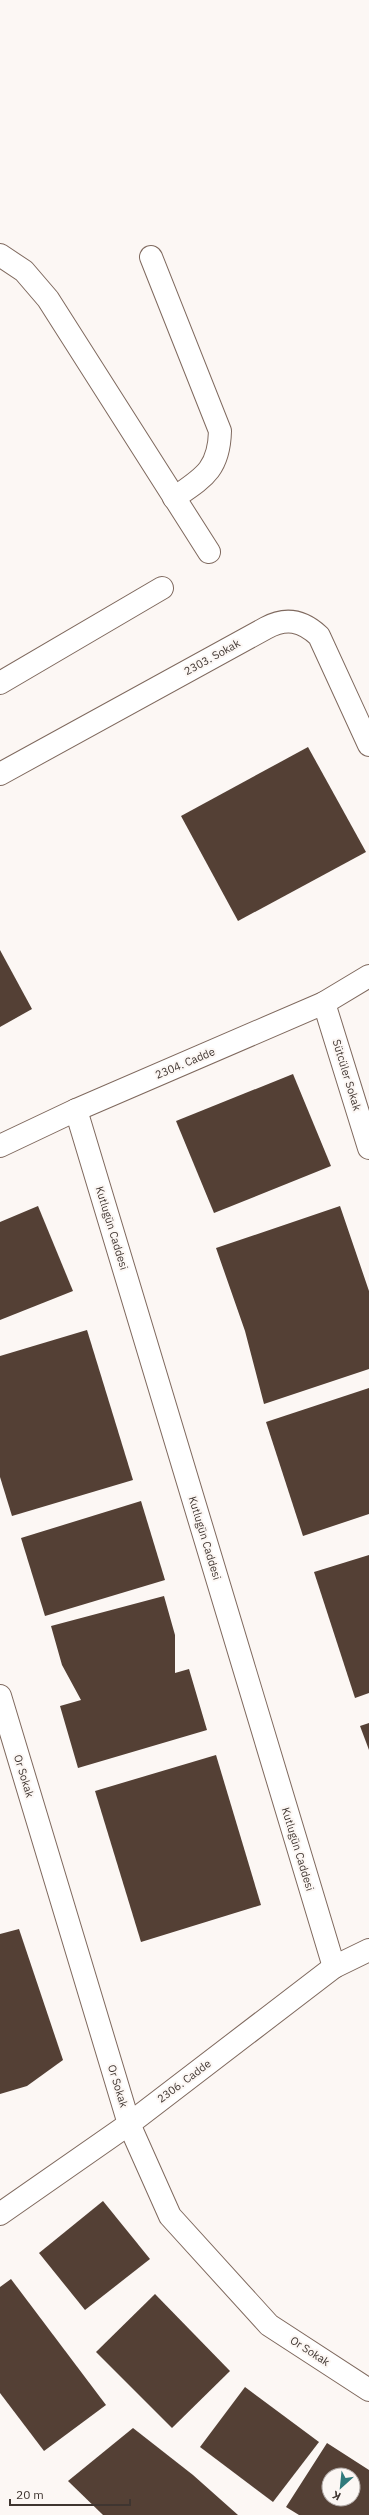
<svg xmlns="http://www.w3.org/2000/svg" width="369" height="2515" font-family="'IBM Plex Sans',sans-serif">
<rect width="100%" height="100%" fill="#fcf7f4"/>
<g fill="#544035" fill-rule="evenodd">
<path d="M 308,747 L 366,852 L 238,921 L 181,816 Z"/>
<path d="M 0,950 L 32,1009 L 0,1027 Z"/>
<path d="M 293,1074 L 331,1166 L 214,1213 L 176,1121 Z"/>
<path d="M 38,1206 L 73,1291 L 0,1320 L 0,1222 Z"/>
<path d="M 340,1206 L 369,1291 L 369,1369 L 264,1404 L 245,1331 L 216,1248 Z"/>
<path d="M 87,1330 L 133,1480 L 12,1516 L 0,1477 L 0,1356 Z"/>
<path d="M 369,1388 L 369,1514 L 303,1536 L 266,1422 Z"/>
<path d="M 141,1501 L 165,1580 L 45,1616 L 21,1538 Z"/>
<path d="M 369,1555 L 369,1693 L 355,1698 L 314,1572 Z"/>
<path d="M 164,1596 L 175,1635 L 175,1673 L 189,1669 L 207,1730 L 78,1768 L 60,1706 L 81,1700 L 62,1665 L 51,1626 Z"/>
<path d="M 369,1723 L 369,1750 L 360,1726 Z"/>
<path d="M 216,1755 L 261,1905 L 141,1942 L 95,1791 Z"/>
<path d="M 19,1929 L 63,2060 L 27,2086 L 0,2094 L 0,1934 Z"/>
<path d="M 103,2201 L 150,2259 L 85,2310 L 39,2253 Z"/>
<path d="M 11,2279 L 106,2405 L 44,2451 L 0,2393 L 0,2287 Z"/>
<path d="M 155,2294 L 230,2371 L 172,2428 L 96,2352 Z"/>
<path d="M 245,2387 L 319,2442 L 273,2502 L 200,2447 Z"/>
<path d="M 133,2428 L 193,2475 L 238,2515 L 103,2515 L 68,2481 Z"/>
<path d="M 327,2443 L 369,2470 L 369,2515 L 299,2515 L 286,2507 ZM 329,2475 L 353,2475 L 353,2499 L 329,2499 Z"/>
</g>
<g fill="none" stroke-linecap="round" stroke-linejoin="round">
<defs>
<g id="minor">
<path d="M 0,255 L 24,271 L 48,299 L 209,552"/>
<path d="M 151,257 L 220,431 C 219,470 203,478 174,498"/>
<path d="M 0,683 L 162,588"/>
<path d="M 0,774 L 266,628 C 286,617 302,620 319,636 L 369,745"/>
<path d="M 324,1003 L 369,1148"/>
<path d="M 76,1110 L 334,1967"/>
<path d="M 0,1146 L 76,1110 L 324,1003 L 369,976"/>
<path d="M 0,1696 L 129,2124 L 170,2216 L 269,2325 L 369,2390"/>
<path d="M 0,2214 L 129,2124 L 334,1967 L 369,1950"/>
</g>
</defs>
<use href="#minor" stroke="#7f695e" stroke-width="24"/>
<use href="#minor" stroke="#fff" stroke-width="22"/>
</g>
<g text-anchor="middle" stroke-width="4" stroke-linejoin="round" paint-order="stroke">
<g font-size="11" fill="#3f3530" stroke="#fcf7f4">
<text transform="translate(212 657) rotate(-29)" y="4">2303. Sokak</text>
<text transform="translate(185 1063) rotate(-23)" y="4">2304. Cadde</text>
<text transform="translate(347 1075) rotate(73)" y="4">Sütcüler Sokak</text>
<text transform="translate(112 1228) rotate(73)" y="4">Kutlugün Caddesi</text>
<text transform="translate(205 1538) rotate(73)" y="4">Kutlugün Caddesi</text>
<text transform="translate(24 1776) rotate(73)" y="4">Or Sokak</text>
<text transform="translate(298 1849) rotate(73)" y="4">Kutlugün Caddesi</text>
<text transform="translate(184 2081) rotate(-37)" y="4">2306. Cadde</text>
<text transform="translate(118 2086) rotate(73)" y="4">Or Sokak</text>
<text transform="translate(310 2351) rotate(33)" y="4">Or Sokak</text>
</g>
</g>
<g transform="translate(341 2487) rotate(207)"><circle r="19" fill="#fcf7f4" stroke="#b0a9a6"/>
<path d="M0-3L7 15L0 10L-7 15Z" fill="#307a7c"/>
<text y="-6" font-size="11" font-weight="bold" text-anchor="middle" fill="#3f3530">K</text>
</g>
<path d="M10 2499v6h120v-6" fill="none" stroke="#3f3530" stroke-width="2"/>
<text x="16" y="2499" font-size="12" fill="#3f3530" stroke="#fcf7f4" stroke-width="3" paint-order="stroke">20 m</text>
</svg>
